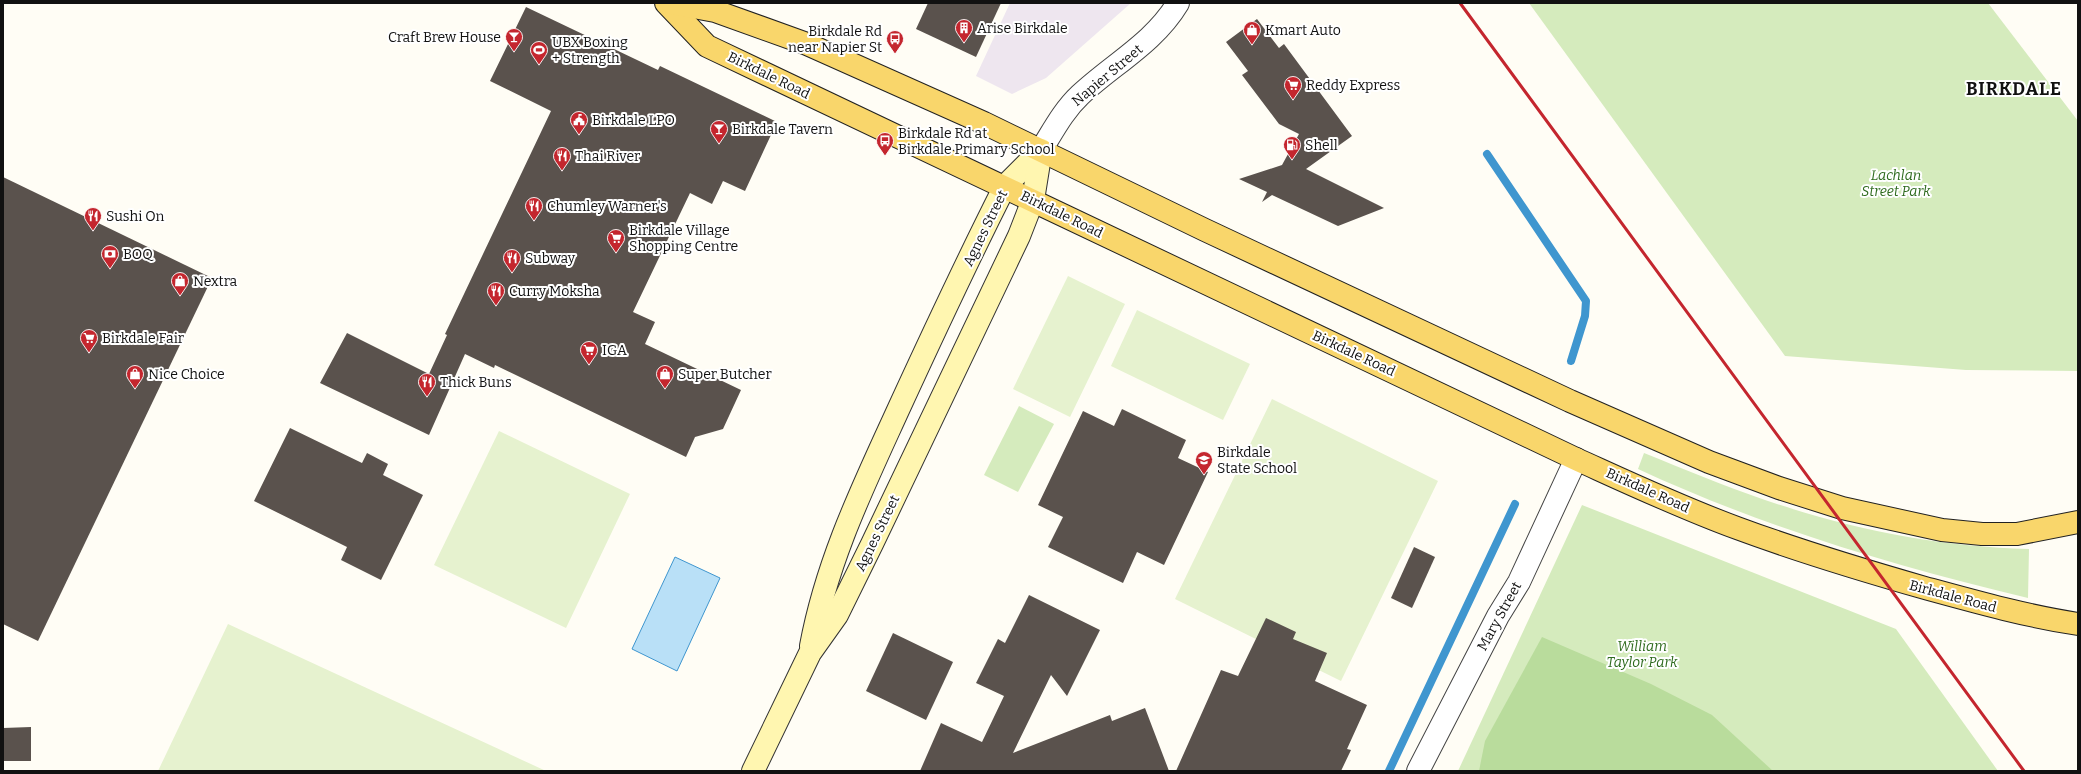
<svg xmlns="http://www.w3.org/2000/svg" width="2081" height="774" font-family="Bitter,serif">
<rect width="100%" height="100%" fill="#fffdf5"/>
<path fill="#eee6ef" d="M 1010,3 L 1131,3 L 1046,78 L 1012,94 L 976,76 Z"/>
<g fill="#d5ebbd">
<path d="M 1529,3 L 1988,3 L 2078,121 L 2078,371 L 1966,370 L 1785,356 Z"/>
<path d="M 1019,406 L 1054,424 L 1018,492 L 984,475 Z"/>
<path d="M 1644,453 C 1684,469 1724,486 1765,500 C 1850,529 1940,547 2029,549 L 2028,598 C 1895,566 1763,527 1638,469 Z"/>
<path d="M 1582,505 L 1896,629 L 1998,771 L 1458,771 Z"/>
</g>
<path fill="#b9dc9c" d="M 1542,637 L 1651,684 L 1712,715 L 1773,771 L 1479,771 L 1485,741 Z"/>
<g fill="#e6f2cf">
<path d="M 1068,276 L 1125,304 L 1070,417 L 1013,389 Z"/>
<path d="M 1137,310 L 1250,364 L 1223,420 L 1111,366 Z"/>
<path d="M 1272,399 L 1438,481 L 1341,681 L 1175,599 Z"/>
<path d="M 499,431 L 630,494 L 566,628 L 434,565 Z"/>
<path d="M 228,624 L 546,771 L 158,771 Z"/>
</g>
<path fill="#b9e0f7" stroke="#3f96cf" d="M 675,557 L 720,578 L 677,671 L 632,649 Z"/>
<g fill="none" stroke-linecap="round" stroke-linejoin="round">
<g stroke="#3f96cf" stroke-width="8">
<path d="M 1487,154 L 1586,301 L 1585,316 L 1571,361"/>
<path d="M 1389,771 L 1515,504"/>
</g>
</g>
<g fill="#5a524d">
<path d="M 928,3 L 1001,3 L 976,57 L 916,29 Z"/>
<path d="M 526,7 L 658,70 L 660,66 L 777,122 L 745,191 L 723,181 L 712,204 L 690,193 L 633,312 L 655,322 L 645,344 L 741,390 L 723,429 L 695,437 L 686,457 L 495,365 L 494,368 L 465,354 L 429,435 L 320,383 L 347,333 L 429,374 L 447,335 L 445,334 L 551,111 L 490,81 Z"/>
<path d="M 1257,19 L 1279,48 L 1284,44 L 1352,136 L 1306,169 L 1384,208 L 1338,226 L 1272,195 L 1262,202 L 1267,192 L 1239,179 L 1282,165 L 1299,134 L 1279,124 L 1242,75 L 1248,71 L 1226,42 Z"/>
<path d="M 3,177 L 212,278 L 38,641 L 3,624 Z"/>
<path d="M 1122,409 L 1186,440 L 1178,458 L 1208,472 L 1164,565 L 1137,552 L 1123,583 L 1048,547 L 1063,517 L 1038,505 L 1083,411 L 1114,426 Z"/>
<path d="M 290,428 L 362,463 L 367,453 L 388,464 L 383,475 L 423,495 L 381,580 L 341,560 L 347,547 L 254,501 Z"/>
<path d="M 1414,547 L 1435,557 L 1412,608 L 1391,598 Z"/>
<path d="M 1029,595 L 1100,630 L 1067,696 L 1051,675 L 1013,753 L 1110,715 L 1112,721 L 1145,708 L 1169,771 L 920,771 L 941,723 L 982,742 L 1004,696 L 976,683 L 998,639 L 1005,643 Z"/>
<path d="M 1266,618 L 1296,632 L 1293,639 L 1327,653 L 1315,681 L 1367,705 L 1347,749 L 1351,750 L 1341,771 L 1176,771 L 1221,670 L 1238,676 Z"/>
<path d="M 893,633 L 953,662 L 926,720 L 866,691 Z"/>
<path d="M 31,727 L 31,761 L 3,761 L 3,728 Z"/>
</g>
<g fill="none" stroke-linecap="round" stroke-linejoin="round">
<defs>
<g id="street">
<path d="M 1041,150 C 1053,131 1063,111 1080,95 C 1113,64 1154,43 1178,3"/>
<path d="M 1418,771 L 1498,616 L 1519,582 L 1576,459"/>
</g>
<g id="secondary">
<path d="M 811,646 C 827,560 863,487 899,408 C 933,334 968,259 1005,186 L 1041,150"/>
<path d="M 753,771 L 810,653 L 837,615 L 872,544 L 1019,236 L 1033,200 L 1041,150"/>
</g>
<g id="primary">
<path d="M 666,3 L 707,46 L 1576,459 C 1629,483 1682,508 1737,528 C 1799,551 1862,570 1925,588 C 1976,602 2026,616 2078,624"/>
<path d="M 672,3 L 715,11 L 807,44 L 984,123 L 1205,230 L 1570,401 L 1709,462 L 1779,488 L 1842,508 L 1942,530 L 1982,534 L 2017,534 L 2078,522"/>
</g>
</defs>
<use href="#street" stroke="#444" stroke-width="24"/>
<use href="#secondary" stroke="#333" stroke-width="24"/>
<use href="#primary" stroke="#222" stroke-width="24"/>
<use href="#street" stroke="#fff" stroke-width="22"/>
<use href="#secondary" stroke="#fff6b0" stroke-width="22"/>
<use href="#primary" stroke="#f9d66b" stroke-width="22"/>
<path stroke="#c4262e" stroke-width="3" d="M 1460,3 L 2024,771"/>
</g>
<defs>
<symbol id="building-pin" viewBox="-11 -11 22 30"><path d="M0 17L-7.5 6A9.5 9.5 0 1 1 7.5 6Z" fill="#c4262e" stroke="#fff"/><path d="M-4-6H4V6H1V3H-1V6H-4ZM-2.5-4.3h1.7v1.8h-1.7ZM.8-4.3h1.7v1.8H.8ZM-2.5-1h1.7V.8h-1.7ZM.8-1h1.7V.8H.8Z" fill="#fff"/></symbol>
<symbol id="shop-pin" viewBox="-11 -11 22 30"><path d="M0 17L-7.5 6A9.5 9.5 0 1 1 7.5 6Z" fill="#c4262e" stroke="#fff"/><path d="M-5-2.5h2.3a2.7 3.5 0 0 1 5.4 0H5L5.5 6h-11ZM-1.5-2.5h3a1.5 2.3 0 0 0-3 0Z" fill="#fff"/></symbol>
<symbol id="bar-pin" viewBox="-11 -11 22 30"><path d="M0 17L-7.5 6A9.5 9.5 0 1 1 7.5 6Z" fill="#c4262e" stroke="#fff"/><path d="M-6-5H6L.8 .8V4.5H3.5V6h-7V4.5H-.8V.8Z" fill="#fff"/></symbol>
<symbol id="bus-pin" viewBox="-11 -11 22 30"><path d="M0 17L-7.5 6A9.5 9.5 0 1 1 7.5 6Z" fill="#c4262e" stroke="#fff"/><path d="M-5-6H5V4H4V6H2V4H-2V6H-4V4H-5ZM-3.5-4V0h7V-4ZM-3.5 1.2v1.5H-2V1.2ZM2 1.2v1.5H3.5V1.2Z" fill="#fff"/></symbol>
<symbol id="stadium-pin" viewBox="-11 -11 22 30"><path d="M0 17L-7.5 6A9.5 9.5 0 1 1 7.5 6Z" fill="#c4262e" stroke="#fff"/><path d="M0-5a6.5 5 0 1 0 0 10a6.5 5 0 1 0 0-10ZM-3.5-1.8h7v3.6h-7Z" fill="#fff"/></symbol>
<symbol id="supermarket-pin" viewBox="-11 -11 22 30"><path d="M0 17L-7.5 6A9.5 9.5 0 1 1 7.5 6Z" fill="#c4262e" stroke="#fff"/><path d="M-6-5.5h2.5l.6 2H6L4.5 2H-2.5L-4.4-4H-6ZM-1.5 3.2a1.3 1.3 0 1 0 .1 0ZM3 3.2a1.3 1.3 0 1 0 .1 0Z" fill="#fff"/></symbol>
<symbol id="civic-pin" viewBox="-11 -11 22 30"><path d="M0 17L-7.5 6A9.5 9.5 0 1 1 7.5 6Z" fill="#c4262e" stroke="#fff"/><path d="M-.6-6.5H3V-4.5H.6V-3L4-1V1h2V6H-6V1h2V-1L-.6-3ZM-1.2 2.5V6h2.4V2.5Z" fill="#fff"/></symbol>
<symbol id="fuel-pin" viewBox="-11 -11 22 30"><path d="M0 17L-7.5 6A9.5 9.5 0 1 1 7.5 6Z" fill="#c4262e" stroke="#fff"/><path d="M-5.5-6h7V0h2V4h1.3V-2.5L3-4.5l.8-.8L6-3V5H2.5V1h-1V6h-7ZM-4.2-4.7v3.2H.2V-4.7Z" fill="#fff"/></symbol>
<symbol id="restaurant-pin" viewBox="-11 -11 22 30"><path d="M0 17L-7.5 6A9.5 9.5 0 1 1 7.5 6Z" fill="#c4262e" stroke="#fff"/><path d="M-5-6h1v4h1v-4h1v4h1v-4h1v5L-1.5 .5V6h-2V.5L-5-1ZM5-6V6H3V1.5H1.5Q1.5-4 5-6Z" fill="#fff"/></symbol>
<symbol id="bank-pin" viewBox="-11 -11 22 30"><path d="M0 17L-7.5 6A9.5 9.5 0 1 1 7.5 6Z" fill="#c4262e" stroke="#fff"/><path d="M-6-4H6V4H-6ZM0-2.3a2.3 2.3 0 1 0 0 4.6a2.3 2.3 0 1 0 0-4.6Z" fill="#fff"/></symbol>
<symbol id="school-pin" viewBox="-11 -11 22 30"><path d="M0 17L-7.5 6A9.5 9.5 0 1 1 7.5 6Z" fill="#c4262e" stroke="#fff"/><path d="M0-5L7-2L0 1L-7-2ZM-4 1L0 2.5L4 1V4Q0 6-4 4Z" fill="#fff"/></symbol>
</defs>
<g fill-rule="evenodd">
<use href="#building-pin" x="954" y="18" width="20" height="27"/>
<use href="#shop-pin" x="1242" y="20" width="20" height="27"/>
<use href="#bar-pin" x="504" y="27" width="20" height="27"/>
<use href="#bus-pin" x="885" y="29" width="20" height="27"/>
<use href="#stadium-pin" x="529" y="40" width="20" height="27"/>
<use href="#supermarket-pin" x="1283" y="75" width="20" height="27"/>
<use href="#civic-pin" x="569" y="110" width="20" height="27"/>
<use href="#bar-pin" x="709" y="119" width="20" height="27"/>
<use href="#bus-pin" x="875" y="131" width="20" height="27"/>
<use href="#fuel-pin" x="1282" y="135" width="20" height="27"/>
<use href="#restaurant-pin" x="552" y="146" width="20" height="27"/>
<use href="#restaurant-pin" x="524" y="196" width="20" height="27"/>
<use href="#restaurant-pin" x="83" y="206" width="20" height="27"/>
<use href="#supermarket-pin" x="606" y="228" width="20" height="27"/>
<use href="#bank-pin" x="100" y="244" width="20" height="27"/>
<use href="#restaurant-pin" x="502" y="248" width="20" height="27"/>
<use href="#shop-pin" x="170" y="271" width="20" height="27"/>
<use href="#restaurant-pin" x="486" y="281" width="20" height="27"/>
<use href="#supermarket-pin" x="79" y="328" width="20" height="27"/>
<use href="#supermarket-pin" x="579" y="340" width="20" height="27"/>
<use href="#shop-pin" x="125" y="364" width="20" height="27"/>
<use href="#shop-pin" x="655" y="364" width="20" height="27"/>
<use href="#restaurant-pin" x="417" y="372" width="20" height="27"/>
<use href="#school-pin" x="1194" y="450" width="20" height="27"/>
</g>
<g text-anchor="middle" stroke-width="4" stroke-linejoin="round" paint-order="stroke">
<g font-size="14" fill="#111" stroke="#fff" text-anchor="start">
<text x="977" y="33">Arise Birkdale</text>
<text x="1265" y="35">Kmart Auto</text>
<text x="882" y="36" text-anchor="end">Birkdale Rd<tspan x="882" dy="16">near Napier St</tspan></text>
<text x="501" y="42" text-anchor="end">Craft Brew House</text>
<text x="552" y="47">UBX Boxing<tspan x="552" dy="16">+ Strength</tspan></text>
<text x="1306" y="90">Reddy Express</text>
<text x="592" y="125">Birkdale LPO</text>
<text x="732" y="134">Birkdale Tavern</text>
<text x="898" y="138">Birkdale Rd at<tspan x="898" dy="16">Birkdale Primary School</tspan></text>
<text x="1305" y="150">Shell</text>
<text x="575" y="161">Thai River</text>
<text x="547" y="211">Chumley Warner's</text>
<text x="106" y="221">Sushi On</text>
<text x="629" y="235">Birkdale Village<tspan x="629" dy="16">Shopping Centre</tspan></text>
<text x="123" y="259">BOQ</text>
<text x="525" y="263">Subway</text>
<text x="193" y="286">Nextra</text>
<text x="509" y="296">Curry Moksha</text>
<text x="102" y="343">Birkdale Fair</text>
<text x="602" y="355">IGA</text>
<text x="148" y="379">Nice Choice</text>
<text x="678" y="379">Super Butcher</text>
<text x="440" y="387">Thick Buns</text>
<text x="1217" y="457">Birkdale<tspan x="1217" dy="16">State School</tspan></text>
</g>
<g font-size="14" fill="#111" stroke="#fff">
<text transform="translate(769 75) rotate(26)" y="5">Birkdale Road</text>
<text transform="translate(1107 75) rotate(-40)" y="5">Napier Street</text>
<text transform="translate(1062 214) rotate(26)" y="5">Birkdale Road</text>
<text transform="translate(985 228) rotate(-64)" y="5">Agnes Street</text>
<text transform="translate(1354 353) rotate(25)" y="5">Birkdale Road</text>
<text transform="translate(1648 490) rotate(24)" y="5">Birkdale Road</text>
<text transform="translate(877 533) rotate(-64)" y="5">Agnes Street</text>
<text transform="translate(1953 596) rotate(15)" y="5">Birkdale Road</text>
<text transform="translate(1499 616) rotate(-61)" y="5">Mary Street</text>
</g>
<g font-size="14" font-style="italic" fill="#2f6b1f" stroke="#fff">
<text x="1896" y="180">Lachlan<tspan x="1896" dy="16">Street Park</tspan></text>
<text x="1642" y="651">William<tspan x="1642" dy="16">Taylor Park</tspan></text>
</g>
<g font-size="18" font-weight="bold" letter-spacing="1" fill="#111" stroke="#fff">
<text x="2014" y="95">BIRKDALE</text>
</g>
</g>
<rect width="2081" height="774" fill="none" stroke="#111111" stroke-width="8"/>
</svg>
